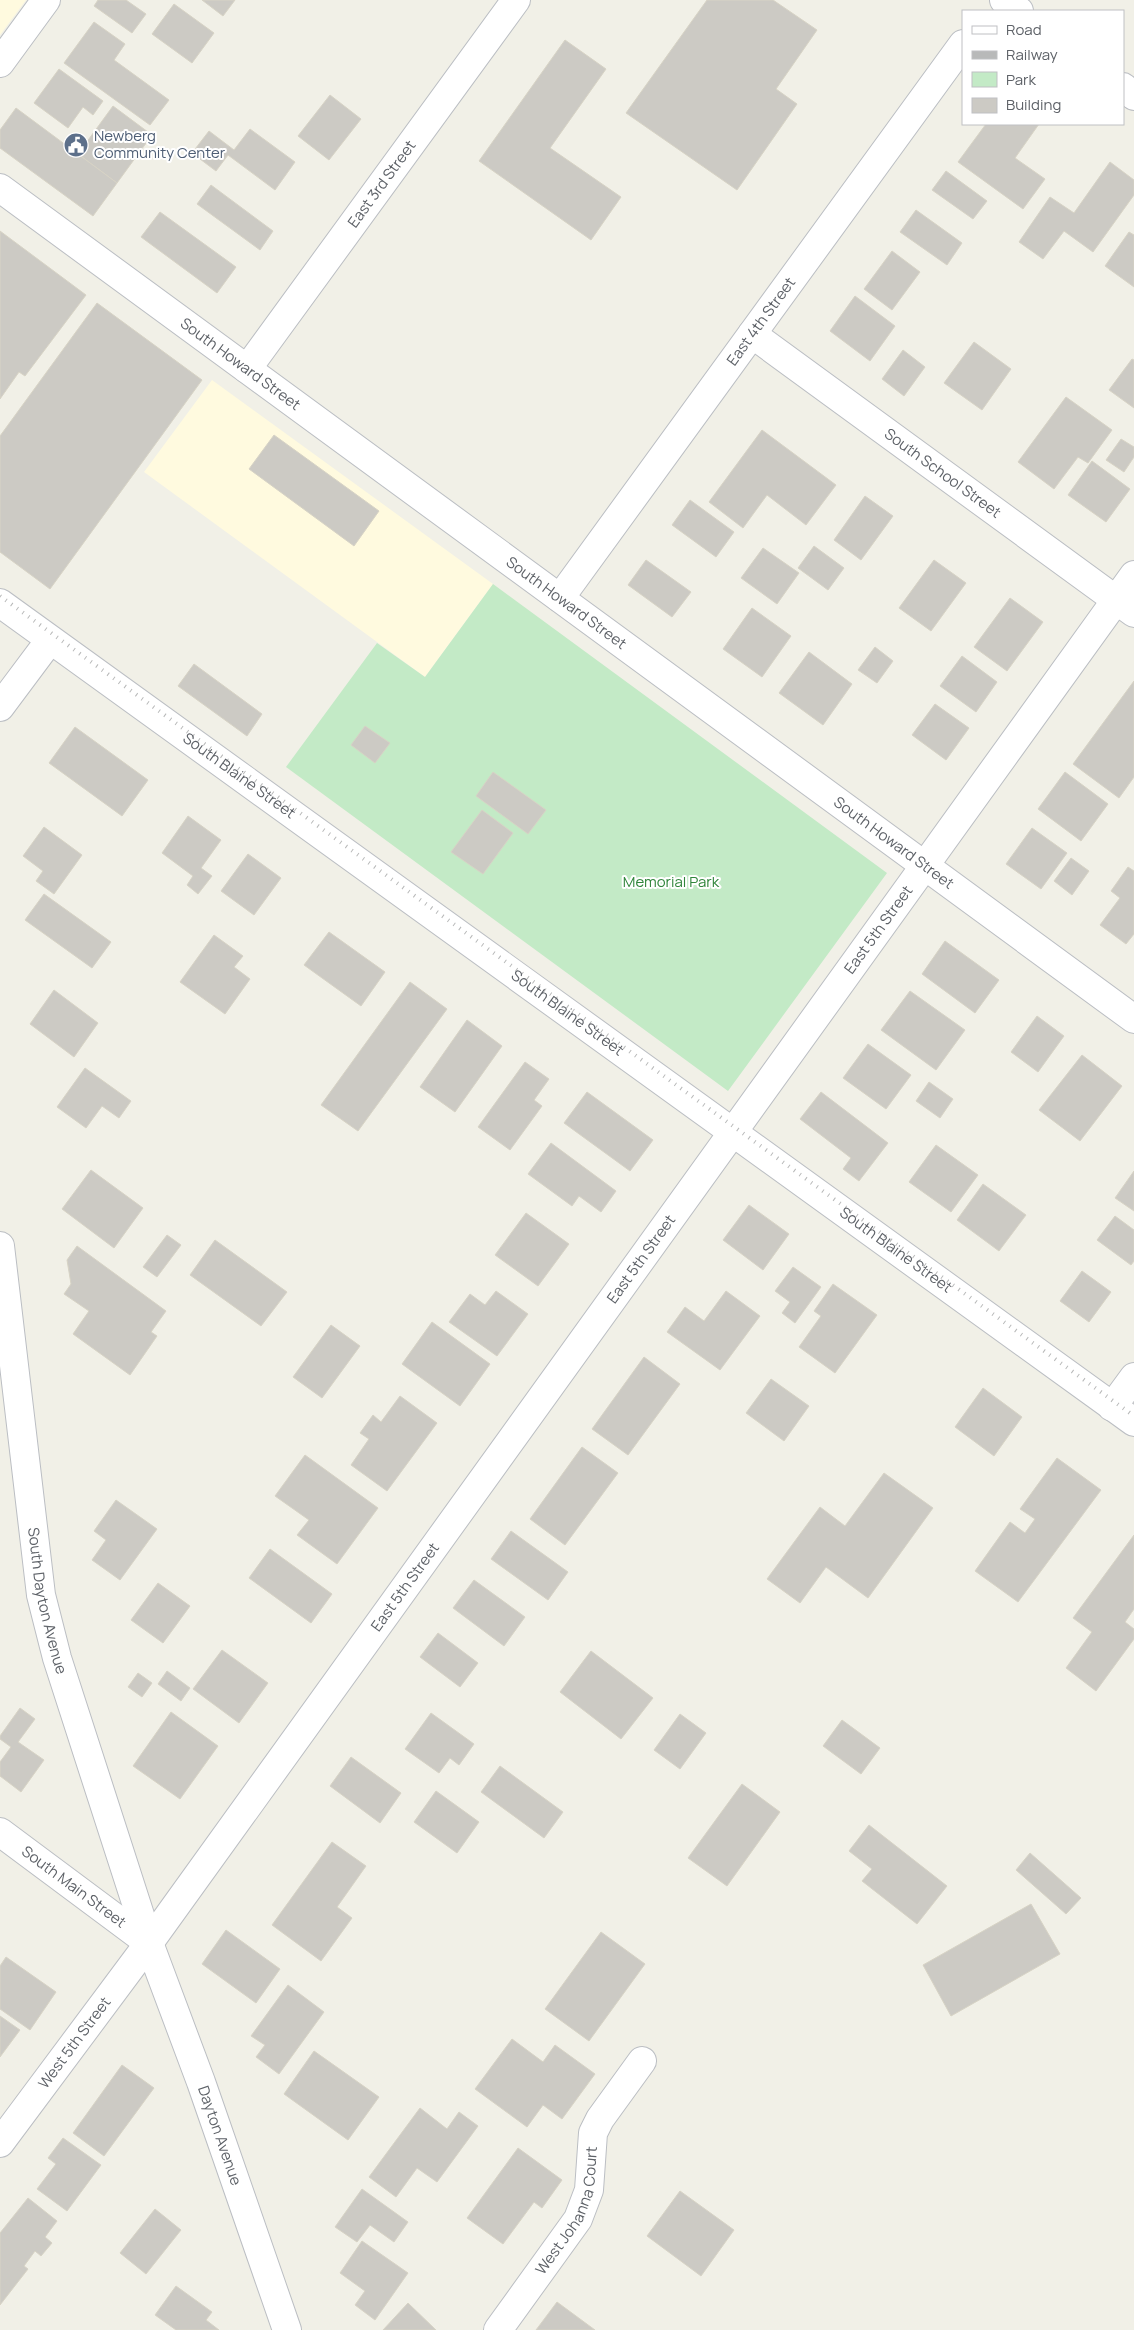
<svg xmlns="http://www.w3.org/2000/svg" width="1134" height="2330" font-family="Manrope,sans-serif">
<rect width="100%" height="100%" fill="#f1f0e7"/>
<g fill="#fffadf">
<path d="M 0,0 L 26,0 L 0,35 Z"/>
<path d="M 212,380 L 493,584 L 425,677 L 144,472 Z"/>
</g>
<path fill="#c3eac6" d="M 493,584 L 887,873 L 728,1091 L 286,767 L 377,643 L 425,677 Z"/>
<g fill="#cccac4" stroke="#d7d3c5">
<path d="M 98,0 L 126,0 L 146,14 L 132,33 L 94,6 Z"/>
<path d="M 202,0 L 235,0 L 223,16 Z"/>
<path d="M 707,0 L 773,0 L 817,30 L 776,89 L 797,104 L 737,190 L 626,113 Z"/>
<path d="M 174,4 L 214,33 L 192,63 L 152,34 Z"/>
<path d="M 94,22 L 125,44 L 114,60 L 169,100 L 150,125 L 64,63 Z"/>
<path d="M 565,40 L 606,69 L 550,148 L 621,197 L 591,240 L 479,161 Z"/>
<path d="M 59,69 L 103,101 L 93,115 L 83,107 L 68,128 L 34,103 Z"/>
<path d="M 330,95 L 361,119 L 329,160 L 298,136 Z"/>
<path d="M 113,106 L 152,135 L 117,183 L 78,154 Z"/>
<path d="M 16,108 L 117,183 L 93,216 L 0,148 L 0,130 Z"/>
<path d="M 986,124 L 1039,124 L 1015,158 L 1045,179 L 1023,209 L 958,162 Z"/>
<path d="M 250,129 L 295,162 L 275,190 L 228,155 L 216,171 L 192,153 L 209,131 L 234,150 Z"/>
<path d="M 1110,162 L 1134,180 L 1134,195 L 1093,252 L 1064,231 L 1043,259 L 1019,242 L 1050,197 L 1074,213 Z"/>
<path d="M 946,171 L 987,201 L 973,219 L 932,190 Z"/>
<path d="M 211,185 L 273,231 L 260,250 L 197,204 Z"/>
<path d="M 916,210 L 962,243 L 947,265 L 900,232 Z"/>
<path d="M 160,212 L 236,267 L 217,293 L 141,237 Z"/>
<path d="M 0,231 L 86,295 L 25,376 L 19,372 L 0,399 Z"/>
<path d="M 1129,232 L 1134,235 L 1134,287 L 1105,266 Z"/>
<path d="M 892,251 L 920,272 L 892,310 L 864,289 Z"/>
<path d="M 855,296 L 895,326 L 870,361 L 830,331 Z"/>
<path d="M 97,303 L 202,380 L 50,589 L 0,552 L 0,436 Z"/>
<path d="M 974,342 L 1011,369 L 982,410 L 944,383 Z"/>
<path d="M 903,350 L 925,367 L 904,396 L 882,379 Z"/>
<path d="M 1132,359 L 1134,360 L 1134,408 L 1109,390 Z"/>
<path d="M 1066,397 L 1112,430 L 1088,463 L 1078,457 L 1054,489 L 1018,462 Z"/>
<path d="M 762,430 L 836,485 L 806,525 L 767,495 L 743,528 L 709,502 Z"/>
<path d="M 274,435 L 379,511 L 354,546 L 249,469 Z"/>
<path d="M 1121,439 L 1134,447 L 1134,457 L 1124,472 L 1106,460 Z"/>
<path d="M 1092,461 L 1130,489 L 1106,522 L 1068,495 Z"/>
<path d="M 865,496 L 893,516 L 861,560 L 834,540 Z"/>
<path d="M 690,500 L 734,532 L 716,557 L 672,525 Z"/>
<path d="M 814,546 L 844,568 L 828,590 L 798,568 Z"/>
<path d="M 763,548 L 799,573 L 777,604 L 741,578 Z"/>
<path d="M 646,560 L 691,592 L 672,617 L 628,585 Z"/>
<path d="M 934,560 L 966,583 L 931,631 L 899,608 Z"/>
<path d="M 1010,598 L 1043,622 L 1007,671 L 974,647 Z"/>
<path d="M 752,608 L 791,636 L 762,677 L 723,649 Z"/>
<path d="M 875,647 L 893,661 L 877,683 L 858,670 Z"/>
<path d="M 809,652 L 852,684 L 823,725 L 779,693 Z"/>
<path d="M 962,656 L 997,682 L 976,712 L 940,686 Z"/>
<path d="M 194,664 L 262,714 L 247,736 L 178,686 Z"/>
<path d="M 1134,681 L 1134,777 L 1119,798 L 1073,764 Z"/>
<path d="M 935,704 L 969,728 L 946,760 L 912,735 Z"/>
<path d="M 365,726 L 390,743 L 375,763 L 351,745 Z"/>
<path d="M 75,727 L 148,780 L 122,816 L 49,763 Z"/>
<path d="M 493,772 L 546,810 L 528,834 L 476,796 Z"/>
<path d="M 1065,772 L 1108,804 L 1081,841 L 1038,809 Z"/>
<path d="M 482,810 L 513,833 L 483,874 L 451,852 Z"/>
<path d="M 188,816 L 221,840 L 201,868 L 212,876 L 198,894 L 187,885 L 193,876 L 162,853 Z"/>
<path d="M 44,827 L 82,855 L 54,894 L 36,881 L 43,871 L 23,856 Z"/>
<path d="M 1032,828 L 1067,853 L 1041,889 L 1006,864 Z"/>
<path d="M 248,854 L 281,878 L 254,915 L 221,891 Z"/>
<path d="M 1071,858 L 1089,871 L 1072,895 L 1054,881 Z"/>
<path d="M 1128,867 L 1134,871 L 1134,934 L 1126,944 L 1100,925 L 1120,898 L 1111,891 Z"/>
<path d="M 44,894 L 111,942 L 92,968 L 25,920 Z"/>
<path d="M 329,932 L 385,972 L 361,1006 L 304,965 Z"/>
<path d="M 214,935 L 243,956 L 234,967 L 250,979 L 225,1014 L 180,982 Z"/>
<path d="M 945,941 L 999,980 L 975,1013 L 922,974 Z"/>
<path d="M 410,982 L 447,1009 L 358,1131 L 321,1105 Z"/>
<path d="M 54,990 L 98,1023 L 74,1057 L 30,1024 Z"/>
<path d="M 910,991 L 965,1030 L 936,1070 L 881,1030 Z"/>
<path d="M 1037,1016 L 1064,1036 L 1038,1072 L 1011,1052 Z"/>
<path d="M 467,1020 L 502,1046 L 455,1112 L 420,1087 Z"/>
<path d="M 868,1044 L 911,1075 L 886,1109 L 843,1078 Z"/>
<path d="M 1082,1055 L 1122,1086 L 1080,1141 L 1039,1110 Z"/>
<path d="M 525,1062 L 549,1079 L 534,1100 L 542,1106 L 510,1150 L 478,1127 Z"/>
<path d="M 85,1068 L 131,1101 L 119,1118 L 102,1106 L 86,1128 L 57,1107 Z"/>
<path d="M 929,1082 L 953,1099 L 940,1118 L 916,1101 Z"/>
<path d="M 587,1092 L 653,1140 L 630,1171 L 564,1123 Z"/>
<path d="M 821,1092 L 888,1143 L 859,1181 L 843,1169 L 851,1158 L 800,1119 Z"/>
<path d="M 551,1143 L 616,1191 L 601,1212 L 579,1196 L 572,1206 L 528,1174 Z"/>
<path d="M 936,1145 L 978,1175 L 951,1212 L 909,1182 Z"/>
<path d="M 91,1170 L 143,1208 L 114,1248 L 62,1209 Z"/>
<path d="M 1134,1171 L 1134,1211 L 1115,1198 Z"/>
<path d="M 983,1184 L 1026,1215 L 999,1251 L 957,1220 Z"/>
<path d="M 749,1205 L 789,1234 L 763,1270 L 723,1240 Z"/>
<path d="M 526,1213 L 569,1244 L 538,1286 L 495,1255 Z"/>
<path d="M 1115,1216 L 1134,1230 L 1134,1261 L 1131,1265 L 1097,1240 Z"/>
<path d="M 167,1235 L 181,1245 L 157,1277 L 143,1267 Z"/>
<path d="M 215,1240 L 287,1292 L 261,1326 L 190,1275 Z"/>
<path d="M 77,1246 L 166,1311 L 151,1332 L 157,1336 L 130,1375 L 73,1334 L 89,1311 L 64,1294 L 71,1284 L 67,1260 Z"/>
<path d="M 793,1267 L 821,1287 L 795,1323 L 782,1313 L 790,1302 L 775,1291 Z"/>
<path d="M 1082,1271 L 1111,1292 L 1089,1322 L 1060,1301 Z"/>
<path d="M 833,1284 L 877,1315 L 835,1373 L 799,1347 L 821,1316 L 814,1311 Z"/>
<path d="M 496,1291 L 528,1314 L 497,1356 L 449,1322 L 470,1294 L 485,1305 Z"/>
<path d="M 726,1291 L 760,1316 L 720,1370 L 667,1332 L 685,1307 L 704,1321 Z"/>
<path d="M 432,1322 L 490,1364 L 460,1406 L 402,1364 Z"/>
<path d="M 331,1325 L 360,1346 L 322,1398 L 293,1377 Z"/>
<path d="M 644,1357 L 680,1384 L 628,1455 L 592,1429 Z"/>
<path d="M 771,1379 L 809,1406 L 784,1441 L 746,1413 Z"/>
<path d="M 983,1388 L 1022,1417 L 994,1456 L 955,1427 Z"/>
<path d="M 400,1396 L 437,1423 L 387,1491 L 351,1465 L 369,1439 L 360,1433 L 373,1415 L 381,1422 Z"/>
<path d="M 582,1447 L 618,1473 L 565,1545 L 530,1519 Z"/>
<path d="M 305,1455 L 378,1508 L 337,1564 L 297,1535 L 309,1520 L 275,1496 Z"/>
<path d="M 1057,1458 L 1101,1490 L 1018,1602 L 975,1571 L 1010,1522 L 1025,1533 L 1035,1519 L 1020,1509 Z"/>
<path d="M 884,1473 L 933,1508 L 868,1598 L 826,1567 L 800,1603 L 767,1579 L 820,1507 L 845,1526 Z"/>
<path d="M 116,1500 L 157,1529 L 120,1580 L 92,1560 L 106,1540 L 94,1531 Z"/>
<path d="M 511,1531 L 568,1572 L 548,1600 L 491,1559 Z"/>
<path d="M 1134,1535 L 1134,1609 L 1125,1622 L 1134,1629 L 1134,1639 L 1096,1691 L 1066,1668 L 1092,1632 L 1073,1618 Z"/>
<path d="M 270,1549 L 332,1594 L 311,1623 L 249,1578 Z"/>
<path d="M 474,1580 L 525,1617 L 504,1646 L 453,1608 Z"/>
<path d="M 158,1583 L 190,1606 L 163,1643 L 131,1620 Z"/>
<path d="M 438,1633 L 478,1663 L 460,1687 L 420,1657 Z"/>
<path d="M 222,1650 L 268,1683 L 239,1723 L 193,1689 Z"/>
<path d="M 591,1651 L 653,1698 L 621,1739 L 560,1692 Z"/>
<path d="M 167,1671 L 190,1688 L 181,1701 L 158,1684 Z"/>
<path d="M 138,1673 L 152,1683 L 142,1697 L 128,1687 Z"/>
<path d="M 20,1708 L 35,1719 L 18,1742 L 44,1760 L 21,1792 L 0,1776 L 0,1762 L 11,1747 L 0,1739 L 0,1736 Z"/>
<path d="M 171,1712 L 218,1746 L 180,1799 L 133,1766 Z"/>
<path d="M 431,1713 L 474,1744 L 459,1765 L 450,1758 L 439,1773 L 405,1749 Z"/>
<path d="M 680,1714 L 706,1733 L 680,1769 L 654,1750 Z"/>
<path d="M 842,1720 L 880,1748 L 861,1774 L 823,1746 Z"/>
<path d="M 351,1757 L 401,1793 L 380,1823 L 330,1786 Z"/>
<path d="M 500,1766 L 563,1812 L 544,1838 L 481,1792 Z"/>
<path d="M 742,1784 L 780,1812 L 727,1886 L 688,1858 Z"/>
<path d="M 436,1791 L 479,1822 L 457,1853 L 414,1822 Z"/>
<path d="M 869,1825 L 947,1886 L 917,1924 L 862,1881 L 872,1869 L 849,1851 Z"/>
<path d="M 332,1842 L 366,1866 L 337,1907 L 352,1918 L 321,1961 L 272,1925 Z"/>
<path d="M 1030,1853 L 1081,1898 L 1066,1914 L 1016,1870 Z"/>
<path d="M 1031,1904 L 1060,1954 L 951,2016 L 923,1965 Z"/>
<path d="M 226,1930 L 280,1969 L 256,2003 L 202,1964 Z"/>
<path d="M 601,1932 L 645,1964 L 589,2041 L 545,2009 Z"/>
<path d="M 6,1957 L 56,1992 L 30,2030 L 0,2009 L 0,1966 Z"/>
<path d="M 288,1985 L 324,2012 L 279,2074 L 256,2057 L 265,2045 L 251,2036 Z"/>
<path d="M 0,2016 L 20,2030 L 0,2057 Z"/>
<path d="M 512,2039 L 543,2062 L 555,2045 L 595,2074 L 562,2119 L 543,2105 L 527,2127 L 475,2089 Z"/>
<path d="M 314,2051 L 379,2097 L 348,2140 L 284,2094 Z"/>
<path d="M 122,2065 L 154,2088 L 104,2156 L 73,2133 Z"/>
<path d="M 420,2108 L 447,2129 L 459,2112 L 478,2126 L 437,2182 L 417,2168 L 396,2197 L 369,2177 Z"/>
<path d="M 63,2138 L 101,2165 L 67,2211 L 37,2189 L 56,2164 L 48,2158 Z"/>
<path d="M 518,2148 L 562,2180 L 542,2208 L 534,2202 L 503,2244 L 467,2218 Z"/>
<path d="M 362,2189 L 408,2222 L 394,2242 L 370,2225 L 357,2242 L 335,2227 Z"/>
<path d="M 680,2191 L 734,2230 L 701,2276 L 647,2236 Z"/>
<path d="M 28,2198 L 57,2221 L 45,2237 L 52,2243 L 41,2256 L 35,2251 L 24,2266 L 28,2269 L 0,2305 L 0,2233 Z"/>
<path d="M 155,2209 L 181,2230 L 146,2274 L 120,2253 Z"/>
<path d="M 362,2241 L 408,2273 L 375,2320 L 355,2305 L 365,2291 L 340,2273 Z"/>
<path d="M 176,2286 L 212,2312 L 206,2320 L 219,2330 L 176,2330 L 155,2315 Z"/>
<path d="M 557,2302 L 595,2330 L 536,2330 Z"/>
<path d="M 408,2303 L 436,2330 L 383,2330 Z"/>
</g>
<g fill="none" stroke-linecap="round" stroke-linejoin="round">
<defs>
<g id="minor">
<path d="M 1004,0 L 1019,11"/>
<path d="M 1123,87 L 1134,96"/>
<path id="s1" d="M 0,188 L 1134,1019"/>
<path id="s2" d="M 752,334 L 1134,613"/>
<path id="s3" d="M 247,369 L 516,0"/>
<path id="s4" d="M 560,598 L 963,44"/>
<path id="s5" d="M 0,603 L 1134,1422"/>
<path d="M 0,707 L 50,640"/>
<path id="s6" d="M 0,1246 L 41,1595 L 57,1658 L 149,1943"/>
<path d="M 1112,1407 L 1134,1377"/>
<path id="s7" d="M 0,2143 L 149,1943 L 1134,575"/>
<path id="s8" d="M 498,2330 L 578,2219 L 589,2190 L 593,2133 L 600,2119 L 642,2061"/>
</g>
<g id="tertiary">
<path d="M 0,63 L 46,0"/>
<path id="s9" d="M 0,1832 L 149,1943 L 201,2082 L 287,2330"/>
</g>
</defs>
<use href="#minor" stroke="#bbbec3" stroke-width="30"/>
<use href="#tertiary" stroke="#bbbec3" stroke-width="30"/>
<use href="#minor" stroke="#fff" stroke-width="28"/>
<use href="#tertiary" stroke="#fff" stroke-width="28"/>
<path stroke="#b8b9b9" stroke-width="4" stroke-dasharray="1 6" stroke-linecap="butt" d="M 0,596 L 1134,1416"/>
</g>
<defs>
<symbol id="civic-disc" viewBox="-11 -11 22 22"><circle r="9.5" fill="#5c6f8a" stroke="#fff"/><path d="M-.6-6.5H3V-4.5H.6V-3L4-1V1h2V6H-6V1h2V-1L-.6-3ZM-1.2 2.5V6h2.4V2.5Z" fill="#fff"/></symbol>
</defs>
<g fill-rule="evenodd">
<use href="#civic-disc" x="62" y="131" width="28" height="28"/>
</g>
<g text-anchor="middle" stroke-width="4" stroke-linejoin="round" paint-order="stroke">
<g font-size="15" fill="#4e5e75" stroke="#fff" text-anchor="start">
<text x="94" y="141">Newberg<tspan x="94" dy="17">Community Center</tspan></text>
</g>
<g font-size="15" fill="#5e6268" stroke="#fff">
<text dy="5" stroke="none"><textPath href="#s3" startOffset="229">East 3rd Street</textPath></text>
<text dy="5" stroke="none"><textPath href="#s4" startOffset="342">East 4th Street</textPath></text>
<text dy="5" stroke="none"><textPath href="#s1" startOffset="298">South Howard Street</textPath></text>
<text dy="5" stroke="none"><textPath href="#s2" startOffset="236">South School Street</textPath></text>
<text dy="5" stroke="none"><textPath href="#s1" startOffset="702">South Howard Street</textPath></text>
<text dy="5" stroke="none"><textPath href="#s5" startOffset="295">South Blaine Street</textPath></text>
<text dy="5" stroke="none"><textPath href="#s1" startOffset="1108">South Howard Street</textPath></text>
<text dy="5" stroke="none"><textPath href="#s7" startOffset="1498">East 5th Street</textPath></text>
<text dy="5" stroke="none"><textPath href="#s5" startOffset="700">South Blaine Street</textPath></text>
<text dy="5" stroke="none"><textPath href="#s5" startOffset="1105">South Blaine Street</textPath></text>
<text dy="5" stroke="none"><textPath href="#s7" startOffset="1092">East 5th Street</textPath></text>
<text dy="5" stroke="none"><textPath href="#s7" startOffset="688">East 5th Street</textPath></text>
<text dy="5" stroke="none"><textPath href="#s6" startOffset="358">South Dayton Avenue</textPath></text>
<text dy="5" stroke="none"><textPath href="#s9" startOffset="92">South Main Street</textPath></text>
<text dy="5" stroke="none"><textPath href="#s7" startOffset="125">West 5th Street</textPath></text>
<text dy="5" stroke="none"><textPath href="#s9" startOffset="391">Dayton Avenue</textPath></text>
<text dy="5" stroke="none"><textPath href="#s8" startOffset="141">West Johanna Court</textPath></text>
</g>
<g font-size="15" fill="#30853b" stroke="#fff">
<text x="671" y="887">Memorial Park</text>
</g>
</g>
<rect x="962" y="10" width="162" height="115" fill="#ffffff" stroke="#bfc0c3"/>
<rect x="972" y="26" width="25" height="8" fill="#ffffff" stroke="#bfc0c3"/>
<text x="1006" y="35" font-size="15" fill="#5e6268">Road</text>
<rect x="972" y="51" width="25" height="8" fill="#b8b9b9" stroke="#bfc0c3"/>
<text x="1006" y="60" font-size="15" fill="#5e6268">Railway</text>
<rect x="972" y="72" width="25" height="15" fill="#c3eac6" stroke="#bfc0c3"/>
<text x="1006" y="85" font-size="15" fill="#5e6268">Park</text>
<rect x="972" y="98" width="25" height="15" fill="#cccac4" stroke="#bfc0c3"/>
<text x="1006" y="110" font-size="15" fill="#5e6268">Building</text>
</svg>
